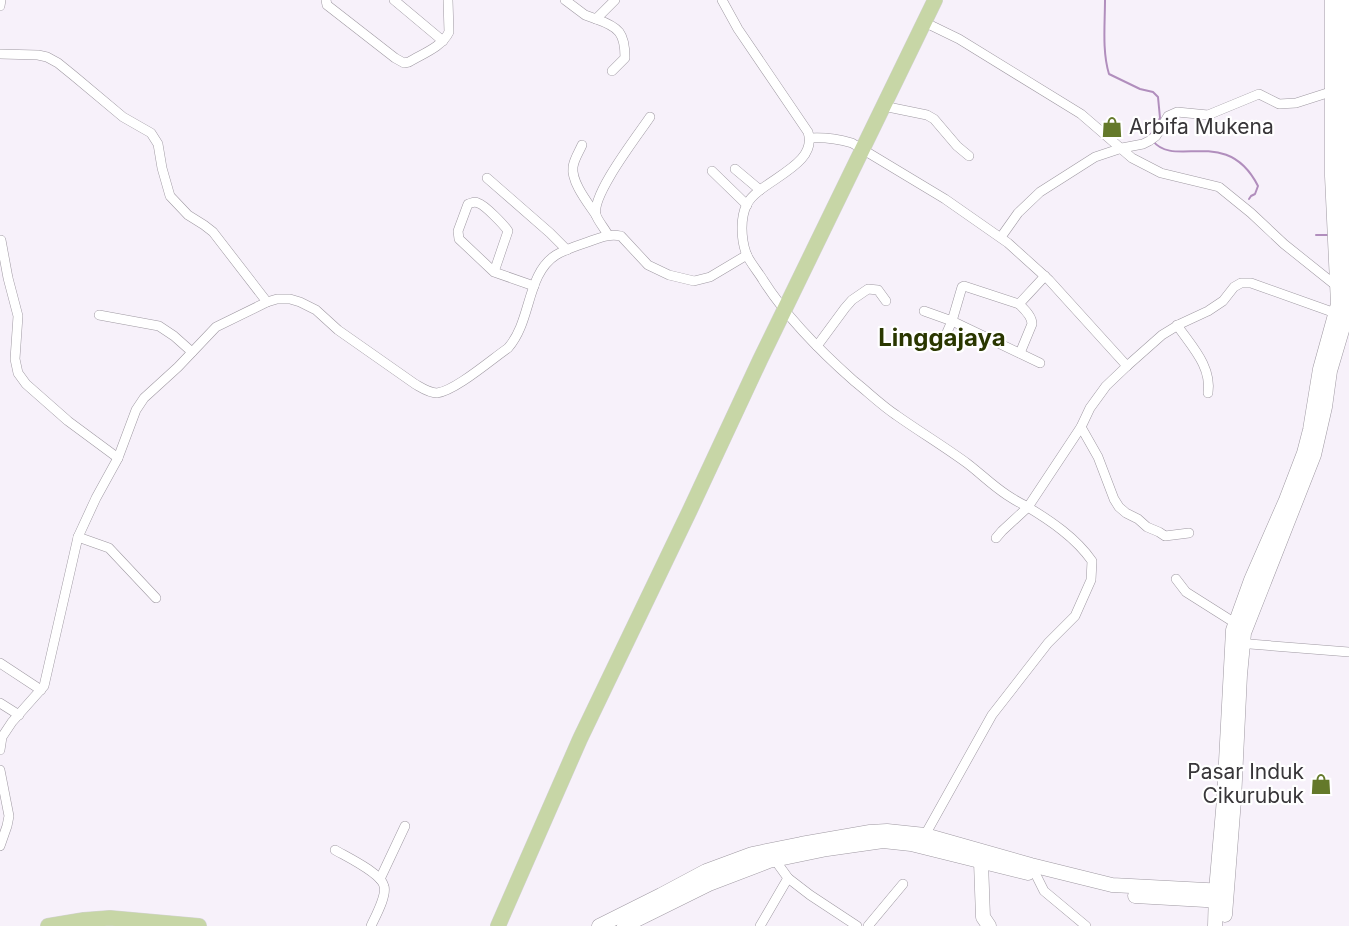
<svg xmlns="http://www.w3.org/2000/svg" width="1349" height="926" font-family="Inter,sans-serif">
<rect width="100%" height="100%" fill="#f7f1fa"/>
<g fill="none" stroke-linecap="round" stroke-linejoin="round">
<g stroke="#b18ebd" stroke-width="2">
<path d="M 1105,0 C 1105,24 1102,51 1109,74 L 1140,89 L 1153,92 L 1158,97 L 1160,118 L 1150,136"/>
<path d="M 1153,141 C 1175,169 1227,125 1258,186 L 1255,194 L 1251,196 L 1249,199"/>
<path d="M 1316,235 L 1329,235"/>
</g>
<defs>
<g id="street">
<path d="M 326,0 L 327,5 L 395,58 L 404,63 L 409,62 C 422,54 442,47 449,32 L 448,0"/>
<path d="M 394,0 L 443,41"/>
<path d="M 565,0 L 585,15 L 596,19 L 615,0"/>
<path d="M 722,0 L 738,29 L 808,132 C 819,166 760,180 747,204 C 740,218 741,238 746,253 C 748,260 759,273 763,280 C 787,318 820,351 854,381 C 868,392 881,405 896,415 C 920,432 945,447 968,464 C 981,474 993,486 1007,495 C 1013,499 1020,503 1026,506 C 1051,521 1076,538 1092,561 L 1091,580 L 1075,616 L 1048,643 L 992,715 L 925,835"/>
<path d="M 0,6 L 1,0"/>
<path d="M 596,19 C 619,27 625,33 625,58 L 612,71"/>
<path d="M 924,22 L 959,39 L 1081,114 L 1132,158 L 1161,173 L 1219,187 L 1251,213 L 1284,244 L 1339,288"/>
<path d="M 0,54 L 38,55 L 47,57 L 58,63 L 74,76 L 123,117 L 151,133 L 158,144 L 162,168 L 170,196 L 188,215 L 204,225 L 213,232 L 267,302"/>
<path d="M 883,106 L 927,115 L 934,119 L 957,146 L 969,156"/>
<path d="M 810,138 C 825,137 838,139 852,143 L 945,199 L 1008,243 L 1049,280 L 1127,366"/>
<path d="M 582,145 C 579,152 574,159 573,167 C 571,182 588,203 596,215"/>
<path d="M 735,169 L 760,190"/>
<path d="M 712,171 L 747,205"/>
<path d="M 487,178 L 550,233 L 567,250"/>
<path d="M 608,235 C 605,229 598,221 596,215 C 591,195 638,135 650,117"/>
<path d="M 1001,237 L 1018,213 L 1040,192 L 1095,157 L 1122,148 L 1143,144 L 1149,141 L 1156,136 L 1168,116 L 1177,112 L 1208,115 L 1259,94 L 1279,104 L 1296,103 L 1349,86"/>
<path d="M 1,240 L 8,278 L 18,316 L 15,359 L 18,373 L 26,384 L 68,421 L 118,458"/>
<path d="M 494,272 L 508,231 C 504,225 485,205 478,203 C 474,201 472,203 468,204 L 458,231 L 459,239 L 494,272 L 534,286"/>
<path d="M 1019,304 L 1045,276"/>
<path d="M 924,311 L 952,321 L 1040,363"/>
<path d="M 99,315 L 159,326 L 174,336 L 192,352"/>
<path d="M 1177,325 C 1191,346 1212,366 1208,393"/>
<path d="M 944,339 L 952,321 L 962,287 L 964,286 L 1019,304 C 1024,309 1032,316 1032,324 L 1020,353"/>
<path d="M 817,346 L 845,308 L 852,300 L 868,289 L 878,290 L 886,301"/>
<path d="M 1081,427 L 1098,457 L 1114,499 L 1119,507 L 1126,513 L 1138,519 L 1147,527 L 1159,532 L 1165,536 L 1189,533"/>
<path d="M 78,537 L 109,548 L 156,598"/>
<path d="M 996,538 L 1002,531 L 1028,507 L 1081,427 L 1090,408 L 1106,386 L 1127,366 L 1162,335 L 1180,324 L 1208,311 L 1223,301 L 1234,287 L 1241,283 L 1251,283 L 1338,314"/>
<path d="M 1176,579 L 1186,592 L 1235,623"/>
<path d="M 1237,643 L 1349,652"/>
<path d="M 0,663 L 41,690"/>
<path d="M 0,703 L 19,715"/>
<path d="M 0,750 L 2,737 L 12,722 L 44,686 L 78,537 L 96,498 L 118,458 L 136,410 L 144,398 L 178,367 L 216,327 L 267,302 L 277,299 L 290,299 L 300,302 L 316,310 L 338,330 L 415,384 C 422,388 429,393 437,393 C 455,391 492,359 508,348 C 532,321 526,274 556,255 C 564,250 576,246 585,243 C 597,239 608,233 621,236 L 648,265 L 669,275 L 694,281 L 710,277 L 747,255"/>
<path d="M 0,770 L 9,816 L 7,826 L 0,846"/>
<path d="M 335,850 C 347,857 381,873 384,886 C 387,896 375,917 371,926"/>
<path d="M 775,860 L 788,878 L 810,895 L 857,926"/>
<path d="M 1036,875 L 1044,891 L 1086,926"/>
<path d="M 380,879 L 405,826"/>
<path d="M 760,926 L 788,878"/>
<path d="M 868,926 L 903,884"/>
</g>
<g id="secondary">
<path d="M 981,862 L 983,917 L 989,926"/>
<path d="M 1135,896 L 1223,901"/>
<path d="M 1225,915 L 1234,800 L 1240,675 L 1244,633 L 1314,455 L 1325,407 L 1330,371 L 1349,307 L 1342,199 L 1342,0"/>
<path d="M 599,926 L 661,895 L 706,871 L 752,854 L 801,844 L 870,832 L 887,831 L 925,835 L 1031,865 L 1112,885 L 1225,891"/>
<path d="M 624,926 L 709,884 L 769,861 L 827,849 L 883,841 L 911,844 L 1028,873"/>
<path d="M 1215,926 L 1216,890 L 1224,799 L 1233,630 L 1251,580 L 1286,500 L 1304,453 L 1310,430 L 1320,369 L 1338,304 L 1332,176 L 1332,0"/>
</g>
<g id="primary">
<path d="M 48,926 L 84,920 L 110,918 L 199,926"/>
<path d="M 498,926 L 580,739 L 690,510 L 760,360 L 935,0"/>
</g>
</defs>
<use href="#street" stroke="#9f99a2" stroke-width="10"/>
<use href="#secondary" stroke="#9f99a2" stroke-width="15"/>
<use href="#primary" stroke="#d3d3d3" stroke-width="16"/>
<use href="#street" stroke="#fff" stroke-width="9"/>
<use href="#secondary" stroke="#fff" stroke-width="14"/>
<use href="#primary" stroke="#c7d6a6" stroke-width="15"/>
</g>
<defs>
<symbol id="shop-bare" viewBox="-9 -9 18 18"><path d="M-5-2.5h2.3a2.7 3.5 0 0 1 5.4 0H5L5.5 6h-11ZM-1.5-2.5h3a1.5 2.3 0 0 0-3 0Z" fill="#64792a" stroke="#fff" stroke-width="2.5" paint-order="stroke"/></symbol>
</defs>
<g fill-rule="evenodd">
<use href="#shop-bare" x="1097" y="112" width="30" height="30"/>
<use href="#shop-bare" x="1306" y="769" width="30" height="30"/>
</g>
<g text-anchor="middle" stroke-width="4.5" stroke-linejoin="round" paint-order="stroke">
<g font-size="21" fill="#383639" stroke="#fff" text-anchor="start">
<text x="1129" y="134">Arbifa Mukena</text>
<text x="1304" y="779" text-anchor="end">Pasar Induk<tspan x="1304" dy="24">Cikurubuk</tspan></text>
</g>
<g font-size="24" font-weight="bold" fill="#2a3700" stroke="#fff">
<text x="942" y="346">Linggajaya</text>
</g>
</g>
</svg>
